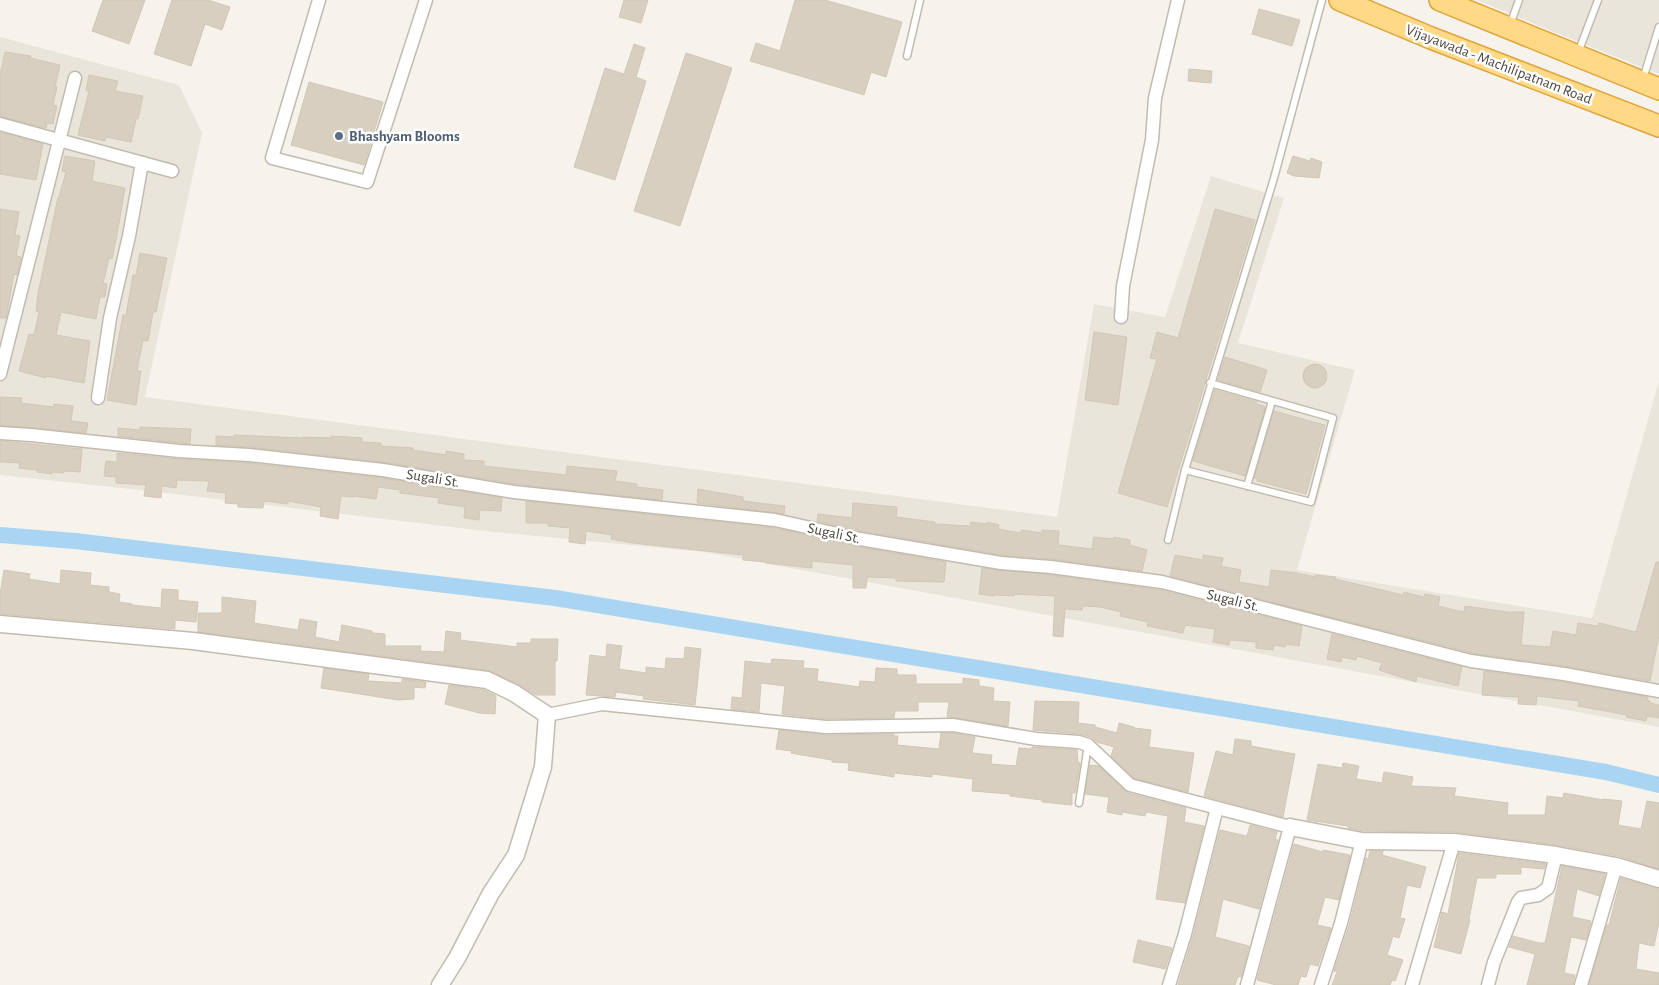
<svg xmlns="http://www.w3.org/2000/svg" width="1659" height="985" font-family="'Alegreya Sans',sans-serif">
<rect width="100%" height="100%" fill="#f6f3ec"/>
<g fill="#eae5da">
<path d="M 1477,0 L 1659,0 L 1659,74 L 1559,34 Z"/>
<path d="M 0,37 L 179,85 L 202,133 L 145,397 L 1057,517 L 1094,304 L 1165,317 L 1211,176 L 1284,198 L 1238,343 L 1355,370 L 1297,570 L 1592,618 L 1659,381 L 1659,727 L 704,552 L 485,531 L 149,491 L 0,475 Z"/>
</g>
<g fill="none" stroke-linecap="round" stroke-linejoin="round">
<path stroke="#a9d4f2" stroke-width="16" d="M 0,535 L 75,541 L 555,598 L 1606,772 L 1659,785"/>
</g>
<g fill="#d8cfc1" stroke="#d3c7b4">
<path d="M 103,0 L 145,0 L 129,44 L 92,31 Z"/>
<path d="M 172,0 L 208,0 L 230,7 L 222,30 L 205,24 L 191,66 L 154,54 Z"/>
<path d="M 624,0 L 648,0 L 641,23 L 619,17 Z"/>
<path d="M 795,0 L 825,0 L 902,22 L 886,77 L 871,72 L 864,95 L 750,61 L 756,43 L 780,51 Z"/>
<path d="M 1259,9 L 1300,20 L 1292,46 L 1252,34 Z"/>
<path d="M 634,44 L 645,48 L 636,77 L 646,81 L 615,180 L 574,167 L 605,68 L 624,74 Z"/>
<path d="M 5,52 L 31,56 L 30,58 L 60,65 L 55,87 L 57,87 L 53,105 L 57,106 L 53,124 L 47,123 L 46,128 L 0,116 L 0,75 Z"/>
<path d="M 686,53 L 732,68 L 680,226 L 634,211 Z"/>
<path d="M 1189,69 L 1212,71 L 1211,83 L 1188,81 Z"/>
<path d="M 89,75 L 118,81 L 115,91 L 143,96 L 138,119 L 136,119 L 131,142 L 106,137 L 105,141 L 78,135 L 89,91 L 86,91 Z"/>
<path d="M 309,82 L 383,102 L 364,165 L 291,145 Z"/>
<path d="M 0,132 L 43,144 L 36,180 L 0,174 Z"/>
<path d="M 65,156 L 95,161 L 92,181 L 125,188 L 117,235 L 112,259 L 109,258 L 103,283 L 107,284 L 105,297 L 100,297 L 96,319 L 61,312 L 56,335 L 90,341 L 84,383 L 46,376 L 46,378 L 19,371 L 29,334 L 34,335 L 39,312 L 36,311 L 38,294 L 58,197 L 59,197 L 66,172 L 62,171 Z"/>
<path d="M 1293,156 L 1310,161 L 1311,158 L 1322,162 L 1319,178 L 1294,176 L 1287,173 Z"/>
<path d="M 0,209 L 19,212 L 15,235 L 20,236 L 16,256 L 21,257 L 17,275 L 14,274 L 6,318 L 0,318 Z"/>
<path d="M 1215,209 L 1255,220 L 1167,507 L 1118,493 L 1157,359 L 1150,358 L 1157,332 L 1178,338 Z"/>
<path d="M 140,253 L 167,258 L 156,312 L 153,312 L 148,341 L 143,340 L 137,371 L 141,371 L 136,405 L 107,400 L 123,315 L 126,315 L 133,275 L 136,275 Z"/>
<path d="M 1094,332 L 1127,337 L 1118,405 L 1085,400 Z"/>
<path d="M 1225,357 L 1267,370 L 1260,392 L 1218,380 Z"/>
<circle cx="1315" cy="376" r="12"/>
<path d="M 1215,390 L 1257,402 L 1256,404 L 1264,406 L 1265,408 L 1245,476 L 1193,461 Z"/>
<path d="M 0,397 L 22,398 L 21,403 L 53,407 L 54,404 L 73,406 L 71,421 L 88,423 L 86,433 L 0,425 Z"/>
<path d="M 1274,411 L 1325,425 L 1306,494 L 1257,481 L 1257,479 L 1254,478 Z"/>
<path d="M 140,427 L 191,429 L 190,444 L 118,436 L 118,428 L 140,430 Z"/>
<path d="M 234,435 L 303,438 L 303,437 L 331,438 L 331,436 L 362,438 L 362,442 L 381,443 L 381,446 L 413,448 L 413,450 L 446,455 L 446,451 L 464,454 L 464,460 L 484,461 L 484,466 L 566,475 L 567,466 L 617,471 L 615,481 L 637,484 L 637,487 L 663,490 L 662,500 L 515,484 L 384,462 L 250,447 L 216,445 L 216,436 L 234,437 Z"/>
<path d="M 0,441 L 82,449 L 80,472 L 64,471 L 64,473 L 52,472 L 52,474 L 37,472 L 37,470 L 19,468 L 20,463 L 0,462 Z"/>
<path d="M 117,453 L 178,459 L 248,463 L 382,478 L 502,498 L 501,511 L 480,510 L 479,520 L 464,518 L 465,507 L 438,503 L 439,498 L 400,493 L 400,490 L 378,487 L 376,499 L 354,496 L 354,497 L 341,496 L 338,519 L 320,516 L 321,507 L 288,501 L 288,504 L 264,501 L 263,508 L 238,507 L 238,504 L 225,503 L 226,493 L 207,491 L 209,481 L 177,480 L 176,488 L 162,486 L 161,498 L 144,496 L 146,485 L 116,483 L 116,477 L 104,476 L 106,461 L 117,462 Z"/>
<path d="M 698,489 L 743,497 L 743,501 L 785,506 L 784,514 L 697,503 Z"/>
<path d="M 526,501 L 774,528 L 859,547 L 946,562 L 944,582 L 896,581 L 896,578 L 867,577 L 866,588 L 853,588 L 853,565 L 812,561 L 812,568 L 766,563 L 766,562 L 743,560 L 743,555 L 633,543 L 611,539 L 612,535 L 586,531 L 585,544 L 569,542 L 570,528 L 548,526 L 548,523 L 526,523 Z"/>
<path d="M 853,503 L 897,507 L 896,517 L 935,522 L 935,524 L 970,526 L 971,522 L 987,524 L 988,522 L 999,525 L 998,529 L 1021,533 L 1021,530 L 1042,533 L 1042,530 L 1059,531 L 1058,545 L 1092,549 L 1094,537 L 1114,539 L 1114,537 L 1130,540 L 1130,545 L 1147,550 L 1142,571 L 1052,559 L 1002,555 L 862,531 L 817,521 L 818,514 L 852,518 Z"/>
<path d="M 1175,555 L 1203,560 L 1203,555 L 1223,558 L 1221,566 L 1241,570 L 1239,582 L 1269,587 L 1271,570 L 1297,573 L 1315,577 L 1315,575 L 1336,577 L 1335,579 L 1403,595 L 1404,592 L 1424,597 L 1425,594 L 1440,597 L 1438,606 L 1464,612 L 1465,606 L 1507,612 L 1524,612 L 1521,645 L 1550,647 L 1553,631 L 1576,635 L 1578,623 L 1598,626 L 1599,623 L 1636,632 L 1656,562 L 1659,562 L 1659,635 L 1650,681 L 1565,666 L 1473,653 L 1170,576 Z"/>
<path d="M 982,568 L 1050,575 L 1160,590 L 1302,626 L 1299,646 L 1286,644 L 1285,647 L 1274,645 L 1273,650 L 1256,648 L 1256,642 L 1230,640 L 1229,645 L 1213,642 L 1215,629 L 1185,625 L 1183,633 L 1147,626 L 1148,622 L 1120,616 L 1121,612 L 1100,607 L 1083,606 L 1082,610 L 1065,609 L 1063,637 L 1053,636 L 1055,596 L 1014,594 L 1014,596 L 995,595 L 994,596 L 979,594 Z"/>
<path d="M 4,570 L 30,574 L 29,579 L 60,584 L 61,570 L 91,573 L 90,585 L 109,587 L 109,592 L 120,594 L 119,602 L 132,604 L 132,605 L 161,608 L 162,589 L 178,590 L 178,600 L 198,602 L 196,622 L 175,620 L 175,629 L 0,614 L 0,594 Z"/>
<path d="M 222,597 L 256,601 L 254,623 L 298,630 L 300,619 L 317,622 L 315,637 L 339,642 L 342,625 L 372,631 L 372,633 L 385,634 L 385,646 L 421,646 L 420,651 L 444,652 L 446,631 L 461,633 L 460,640 L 517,647 L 517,643 L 531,643 L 531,639 L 558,639 L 557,661 L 555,661 L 555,695 L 536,695 L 518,684 L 488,670 L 198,632 L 198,613 L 220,613 L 222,612 Z"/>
<path d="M 1332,634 L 1462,667 L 1458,686 L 1417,676 L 1416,682 L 1379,670 L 1382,663 L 1357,656 L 1356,660 L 1342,657 L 1341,662 L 1327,659 Z"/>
<path d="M 607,644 L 622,646 L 619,669 L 646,673 L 646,667 L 665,669 L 666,658 L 684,659 L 685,647 L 701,649 L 695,705 L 643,699 L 644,696 L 616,692 L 615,697 L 586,695 L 590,655 L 606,657 Z"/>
<path d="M 772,659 L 804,661 L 803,668 L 818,669 L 817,681 L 859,687 L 860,681 L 875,682 L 876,668 L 897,669 L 897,675 L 916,675 L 916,684 L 963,684 L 963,678 L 979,680 L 979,686 L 994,688 L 993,701 L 1010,702 L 1008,726 L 947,717 L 949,702 L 918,702 L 918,711 L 895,711 L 894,718 L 826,719 L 782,714 L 785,686 L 761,683 L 759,712 L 731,709 L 732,697 L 742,698 L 745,661 L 771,664 Z"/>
<path d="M 324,668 L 369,674 L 368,681 L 402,683 L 402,679 L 426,682 L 425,688 L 414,687 L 414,699 L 398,700 L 321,688 Z"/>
<path d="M 1484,671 L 1563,682 L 1648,697 L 1647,700 L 1650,701 L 1650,703 L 1659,705 L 1659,718 L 1647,716 L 1646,721 L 1626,717 L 1627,715 L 1578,706 L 1579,701 L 1537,696 L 1536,705 L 1518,704 L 1519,697 L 1482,695 Z"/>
<path d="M 449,685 L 484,690 L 496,696 L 495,714 L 479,713 L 445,704 Z"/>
<path d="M 1035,701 L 1079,702 L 1078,723 L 1095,725 L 1095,727 L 1117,733 L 1119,723 L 1134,727 L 1134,728 L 1151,730 L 1149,747 L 1194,753 L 1188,792 L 1134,778 L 1111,756 L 1114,747 L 1097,742 L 1091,737 L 1080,734 L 1033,730 Z"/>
<path d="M 779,730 L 826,735 L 894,734 L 894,736 L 898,736 L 897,745 L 939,749 L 941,733 L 952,733 L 975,737 L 972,753 L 992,755 L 991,764 L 1016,766 L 1019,748 L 1032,749 L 1032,747 L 1077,750 L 1078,762 L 1080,763 L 1075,793 L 1072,793 L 1072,805 L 1042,802 L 1042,800 L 1010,796 L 1010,794 L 972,791 L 973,779 L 932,774 L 932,777 L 894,773 L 894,777 L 848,770 L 849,763 L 832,762 L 832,760 L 802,755 L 791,753 L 792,751 L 776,749 Z"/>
<path d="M 1235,739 L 1251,741 L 1251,746 L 1295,754 L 1283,817 L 1204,796 L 1216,751 L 1233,755 Z"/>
<path d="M 1343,763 L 1359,766 L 1356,779 L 1382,783 L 1384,772 L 1413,777 L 1411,786 L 1456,788 L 1454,796 L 1508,803 L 1507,815 L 1545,815 L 1547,796 L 1563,798 L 1564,793 L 1603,800 L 1603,799 L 1622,801 L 1618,825 L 1641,829 L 1647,801 L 1659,803 L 1659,869 L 1618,856 L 1557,845 L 1455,832 L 1363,831 L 1348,828 L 1348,826 L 1307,820 L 1318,764 L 1342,768 Z"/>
<path d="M 1090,765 L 1099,766 L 1128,793 L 1186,808 L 1184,822 L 1204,826 L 1185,903 L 1156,899 L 1168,816 L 1146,812 L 1145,816 L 1122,812 L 1122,815 L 1107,812 L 1109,797 L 1085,794 Z"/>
<path d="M 1250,825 L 1277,832 L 1275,839 L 1278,840 L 1259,909 L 1223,899 L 1215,937 L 1249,946 L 1241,977 L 1238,976 L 1235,985 L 1178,985 L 1193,936 L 1220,830 L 1247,836 Z"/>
<path d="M 1294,844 L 1323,852 L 1323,850 L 1350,855 L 1339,900 L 1325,897 L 1317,925 L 1331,928 L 1318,966 L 1310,964 L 1306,977 L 1301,976 L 1298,985 L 1276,985 L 1257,980 Z"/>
<path d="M 1370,851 L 1383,851 L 1382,855 L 1426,867 L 1420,888 L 1407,885 L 1400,918 L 1405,919 L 1399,938 L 1393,936 L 1387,955 L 1403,960 L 1395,981 L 1392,980 L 1390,985 L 1332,985 L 1337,972 L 1334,971 L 1349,926 L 1366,858 L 1368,859 Z"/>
<path d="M 1459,853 L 1546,864 L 1544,869 L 1521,867 L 1521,874 L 1496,874 L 1496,878 L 1477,878 L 1469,919 L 1470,920 L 1461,954 L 1434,947 L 1442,912 L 1448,914 Z"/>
<path d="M 1562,866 L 1605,874 L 1599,896 L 1577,889 L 1572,917 L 1591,921 L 1586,940 L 1571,937 L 1564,973 L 1575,975 L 1573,985 L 1527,985 L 1535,954 L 1509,947 L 1513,936 L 1539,943 L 1545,943 Z"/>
<path d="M 1621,878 L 1659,889 L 1659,922 L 1654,946 L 1639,943 L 1636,969 L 1659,973 L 1659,985 L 1589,985 L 1607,925 L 1609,925 Z"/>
<path d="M 1138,940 L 1172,948 L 1165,969 L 1133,962 Z"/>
</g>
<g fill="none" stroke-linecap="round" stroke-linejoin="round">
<defs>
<g id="service">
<path d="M 1510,25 L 1519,0"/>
<path d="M 1578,53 L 1598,0"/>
<path d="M 907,56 L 920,0"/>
<path d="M 1643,79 L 1659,27"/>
<path d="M 1185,470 L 1311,502 L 1333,418 L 1210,383"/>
<path d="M 1247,486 L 1272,401"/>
<path d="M 1168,540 L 1185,470 L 1274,178 L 1322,0"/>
<path d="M 1079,803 L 1088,745"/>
</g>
<g id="minor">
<path d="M 319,0 L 272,158 L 367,182 L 426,0"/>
<path d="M 0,124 L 172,171"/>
<path d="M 1121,317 L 1123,286 L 1152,140 L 1155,98 L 1178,0"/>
<path d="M 0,374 L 75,78"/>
<path d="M 98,398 L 110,318 L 129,236 L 142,163"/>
<path d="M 0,433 L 31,435 L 179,451 L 249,455 L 383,470 L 514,492 L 775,520 L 860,539 L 1001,563 L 1051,567 L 1162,582 L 1471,661 L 1564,674 L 1659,691"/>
<path d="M 547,715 L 602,704 L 826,727 L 953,725 L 1036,739 L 1079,742 L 1088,745 L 1130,785 L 1290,827 L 1247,985"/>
<path d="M 1169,985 L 1185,934 L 1217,808"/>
<path d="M 1321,985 L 1341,923 L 1362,841"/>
<path d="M 1412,985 L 1454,842"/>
<path d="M 1488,985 L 1494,962 L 1518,902 L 1521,898 L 1538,895 L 1548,888 L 1556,855"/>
<path d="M 1581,985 L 1616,866"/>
</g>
<g id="tertiary">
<path d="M 0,624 L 193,641 L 487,680 L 514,693 L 547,715 L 543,767 L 516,855 L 491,893 L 457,958 L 440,985"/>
<path d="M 1290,827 L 1362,841 L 1454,842 L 1556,855 L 1616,866 L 1659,879"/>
</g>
<g id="trunk">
<path d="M 1340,0 L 1431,38 L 1659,126"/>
<path d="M 1440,0 L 1659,89"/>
</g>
</defs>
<use href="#service" stroke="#c2bbae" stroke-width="9"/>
<use href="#minor" stroke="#c2bbae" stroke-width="15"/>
<use href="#tertiary" stroke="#c2bbae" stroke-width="19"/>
<use href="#trunk" stroke="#e0a43c" stroke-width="24"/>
<use href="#service" stroke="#fff" stroke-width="6"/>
<use href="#minor" stroke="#fff" stroke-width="12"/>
<use href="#tertiary" stroke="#fff" stroke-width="16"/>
<use href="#trunk" stroke="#ffd985" stroke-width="21"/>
</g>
<circle fill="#5c6f8a" stroke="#fff" stroke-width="2" cx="339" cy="136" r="5"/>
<g text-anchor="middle" stroke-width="5" stroke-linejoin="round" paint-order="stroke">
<g font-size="15" fill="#4b4439" stroke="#fff">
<text transform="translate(1499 64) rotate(21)" y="5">Vijayawada - Machilipatnam Road</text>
<text transform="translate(433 478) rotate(9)" y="5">Sugali St.</text>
<text transform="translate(834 533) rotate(12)" y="5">Sugali St.</text>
<text transform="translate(1233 600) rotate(14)" y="5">Sugali St.</text>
</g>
<g font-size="15" font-weight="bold" fill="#4e5e75" stroke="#fff" text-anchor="start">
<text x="349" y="141">Bhashyam Blooms</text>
</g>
</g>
</svg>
